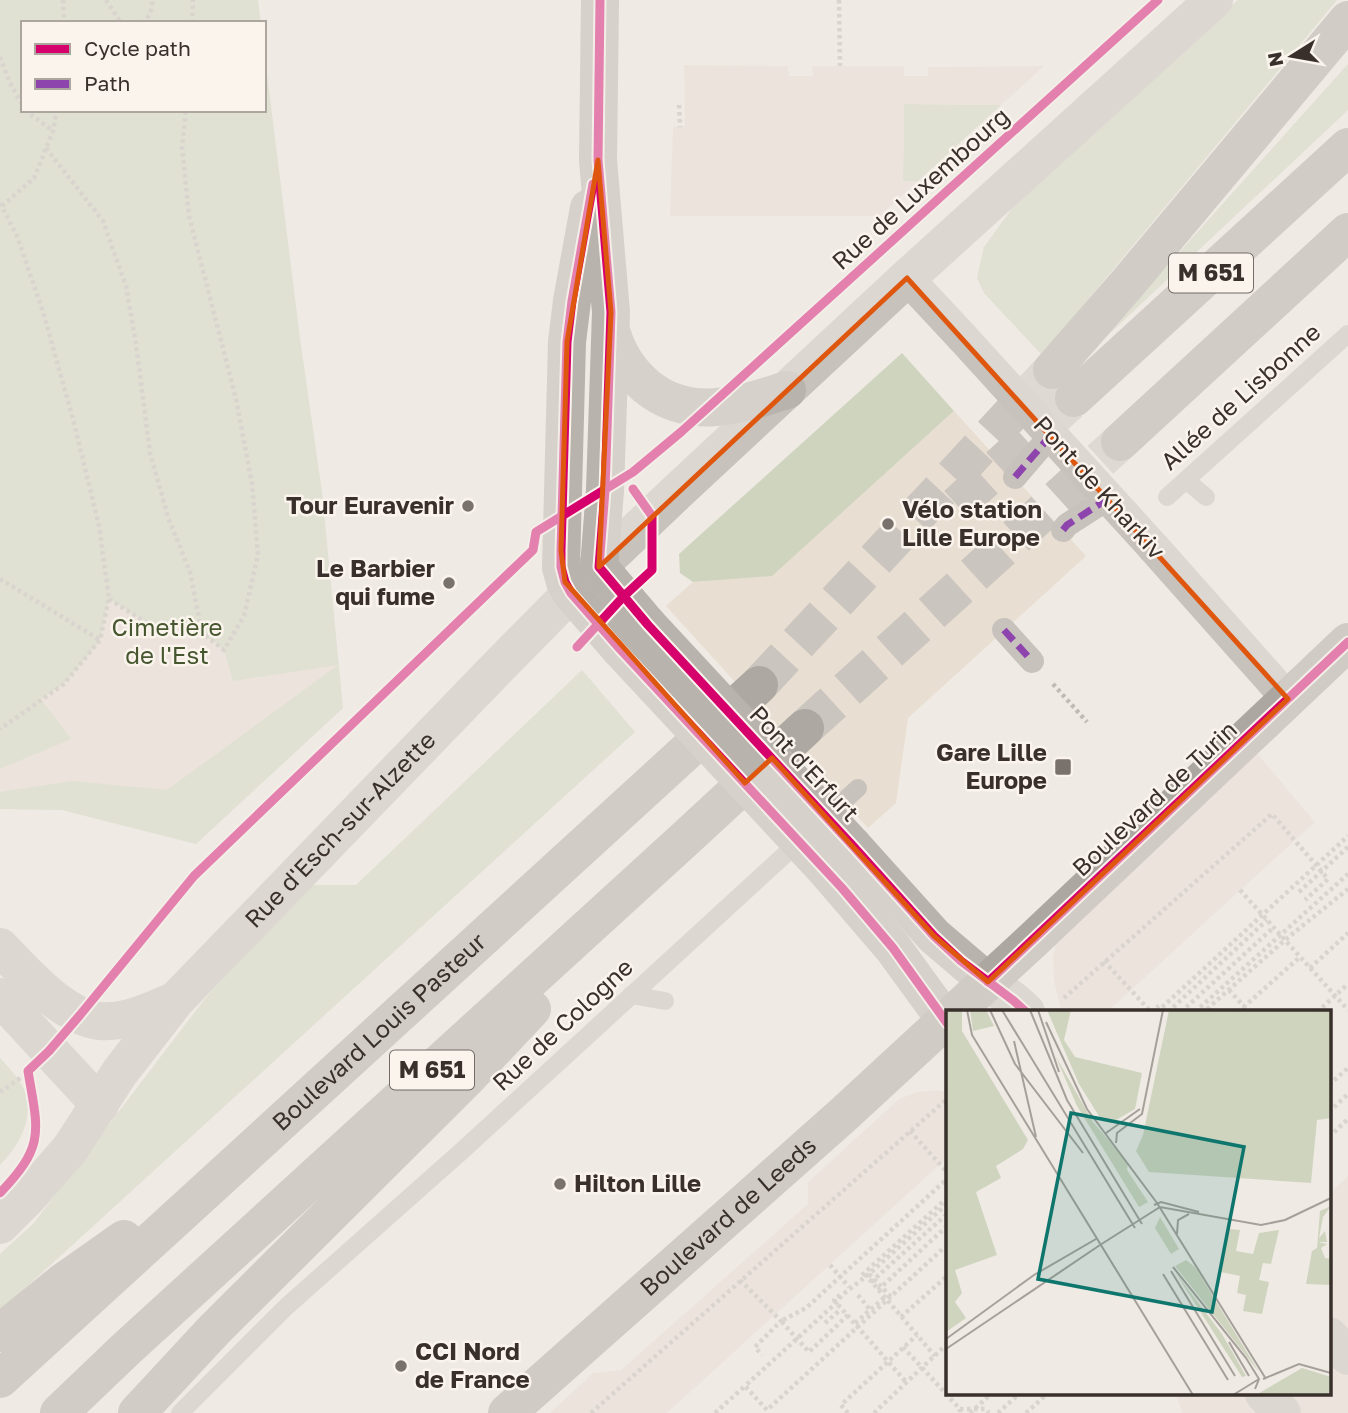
<svg xmlns="http://www.w3.org/2000/svg" width="1348" height="1413" font-family="'Golos Text',sans-serif">
<rect width="100%" height="100%" fill="#efeae4"/>
<g fill="#cfd4bf">
<path d="M 0,0 L 258,0 L 261,23 L 23,23 L 23,110 L 264,110 L 264,50 L 300,338 L 322,492 L 343,708 L 196,844 L 62,810 L 0,809 Z"/>
<path d="M 1238,0 L 1337,0 L 1042,355 L 984,293 L 977,278 L 984,247 L 1021,196 Z"/>
<path d="M 1348,64 L 1348,110 L 1091,351 Z"/>
<path d="M 904,104 L 1001,105 L 918,181 L 903,181 Z"/>
<path d="M 902,353 L 954,411 L 772,577 L 693,582 L 680,573 L 679,554 Z"/>
<path d="M 582,670 L 635,732 L 0,1311 L 0,1254 L 33,1224 L 204,1000 L 306,885 L 356,885 Z"/>
<path d="M 0,1058 C 9,1068 22,1081 26,1095 C 33,1121 18,1147 0,1165 Z"/>
</g>
<g fill="#e8ded2">
<path d="M 684,65 L 788,66 L 789,76 L 813,76 L 812,66 L 898,66 L 904,67 L 904,76 L 928,76 L 928,67 L 1044,66 L 1001,105 L 904,104 L 903,181 L 918,181 L 880,216 L 670,216 L 673,127 L 685,126 Z"/>
<path d="M 954,411 L 1086,556 L 908,718 L 896,803 L 868,828 L 666,606 L 693,582 L 772,576 Z"/>
<path d="M 109,599 L 145,622 L 202,633 L 224,650 L 233,681 L 338,665 L 167,790 L 72,781 L 0,792 L 0,769 L 71,739 L 41,699 L 64,684 L 100,641 Z"/>
<path d="M 1256,752 L 1315,822 L 1107,1012 L 1061,1012 L 1054,980 L 1053,957 L 1057,940 Z"/>
<path d="M 937,1090 L 947,1092 L 947,1158 L 667,1413 L 550,1413 L 593,1373 L 621,1370 L 808,1204 L 808,1182 L 899,1099 L 918,1092 Z"/>
<path d="M 1348,1176 L 1348,1413 L 1182,1413 L 1176,1394 L 1329,1394 L 1329,1194 Z"/>
</g>
<g fill="none" stroke-linecap="round" stroke-linejoin="round">
<g stroke="#cbc5bf" stroke-width="38" stroke-dasharray="38 19" stroke-linecap="butt">
<path d="M 957,505 L 1074,398"/>
<path d="M 759,685 L 1052,370"/>
<path d="M 805,728 L 1120,442"/>
</g>
<g stroke="#c1bbb5" stroke-width="4.5" stroke-dasharray="3.5 3.5" stroke-linecap="butt">
<path d="M 63,0 L 64,23"/>
<path d="M 106,0 L 121,23"/>
<path d="M 839,0 L 840,66"/>
<path d="M 142,23 C 149,19 153,8 152,0"/>
<path d="M 192,23 L 193,0"/>
<path d="M 0,57 L 10,83 L 23,106"/>
<path d="M 679,105 L 680,127"/>
<path d="M 25,110 L 53,131"/>
<path d="M 46,148 L 103,221 L 126,286 L 136,344 L 150,453 L 168,517 L 190,572 L 202,633"/>
<path d="M 0,203 L 17,236 L 43,312 L 73,419 L 99,526 L 109,599 L 100,640 L 64,684 L 0,729"/>
<path d="M 2,206 L 34,178 L 53,131 L 57,110"/>
<path d="M 0,579 L 100,640"/>
<path d="M 109,599 L 145,622 L 202,633 L 224,650 L 244,616 L 258,555 L 252,484 L 236,399 L 189,216 L 182,147 L 186,110"/>
<path d="M 1053,684 L 1087,722"/>
<path d="M 1240,890 L 1348,1010"/>
<path d="M 1299,892 L 1348,847"/>
<path d="M 1104,961 L 1151,1012"/>
<path d="M 1310,968 L 1348,933"/>
<path d="M 1229,990 L 1249,1012"/>
<path d="M 1064,998 L 1272,814 L 1328,879 L 1305,900"/>
<path d="M 1207,1009 L 1285,940 L 1348,889"/>
<path d="M 1151,1012 L 1159,1006"/>
<path d="M 1157,1012 L 1348,836"/>
<path d="M 1168,1012 L 1267,920"/>
<path d="M 1181,1012 L 1273,928"/>
<path d="M 1195,1012 L 1348,874"/>
<path d="M 1238,1012 L 1300,957"/>
<path d="M 1317,1012 L 1348,984"/>
<path d="M 1329,1085 L 1348,1068"/>
<path d="M 0,1092 L 22,1077"/>
<path d="M 1329,1112 L 1348,1094"/>
<path d="M 910,1131 L 947,1172"/>
<path d="M 1329,1137 L 1348,1119"/>
<path d="M 947,1204 L 869,1274 L 842,1295 L 835,1304 L 745,1386 L 767,1410 L 947,1245"/>
<path d="M 830,1265 L 849,1287"/>
<path d="M 865,1274 L 935,1356"/>
<path d="M 869,1274 L 891,1297"/>
<path d="M 862,1275 L 947,1198"/>
<path d="M 740,1280 L 781,1321 L 755,1347 L 762,1355"/>
<path d="M 871,1282 L 947,1214"/>
<path d="M 878,1290 L 947,1226"/>
<path d="M 840,1295 L 834,1300 L 906,1382"/>
<path d="M 858,1295 L 871,1311"/>
<path d="M 848,1315 L 809,1352 L 781,1321 L 806,1308 L 947,1179"/>
<path d="M 901,1317 L 947,1276"/>
<path d="M 825,1323 L 840,1310"/>
<path d="M 855,1323 L 885,1297"/>
<path d="M 903,1347 L 960,1409 L 960,1413"/>
<path d="M 960,1409 L 985,1409 L 989,1413"/>
<path d="M 591,1413 L 947,1099"/>
<path d="M 715,1413 L 745,1386"/>
<path d="M 848,1413 L 841,1405 L 917,1335"/>
<path d="M 874,1413 L 947,1344"/>
<path d="M 970,1413 L 991,1394"/>
<path d="M 998,1413 L 1019,1394"/>
<path d="M 1026,1413 L 1047,1394"/>
</g>
<g stroke="#c8c2bd" stroke-width="18">
<path d="M 1186,480 L 1206,497"/>
<path d="M 1167,497 L 1348,334"/>
<path d="M 823,820 L 858,788"/>
<path d="M 631,995 L 665,1001"/>
<path d="M 180,1413 L 286,1307 L 464,1149 L 803,838"/>
</g>
<g stroke="#c8c2bd" stroke-width="24">
<path d="M 1015,477 L 1051,435"/>
<path d="M 1063,530 L 1067,525 L 1109,498"/>
</g>
<g stroke="#c8c2bd" stroke-width="33">
<path d="M 907,278 L 962,337"/>
<path d="M 1154,548 L 1288,699"/>
</g>
<g stroke="#c8c2bd" stroke-width="38">
<path d="M 0,947 C 25,973 63,1017 100,1021 C 126,1023 151,1011 174,1001"/>
<path d="M 988,982 L 1014,1001 L 1026,1012"/>
<path d="M 0,997 L 100,1105"/>
<path id="s1" d="M 0,1225 L 29,1196 L 70,1149 L 120,1072 L 176,1000 L 499,666 L 571,593 L 678,491 L 907,278 L 1214,0"/>
<path d="M 1329,1336 L 1348,1356"/>
<path d="M 1264,1394 L 1282,1413"/>
</g>
<g stroke="#b9b3ad" stroke-width="38">
<path d="M 600,0 L 598,160 L 611,312 L 605,490 L 599,567 L 648,625"/>
<path d="M 589,208 L 572,301 L 567,342 L 561,567 L 565,582 L 571,593 L 620,649"/>
<path d="M 611,331 C 618,354 628,370 646,386 C 689,422 740,405 787,390"/>
<path d="M 853,846 L 934,936 L 988,982"/>
<path d="M 826,870 L 893,948 L 946,1021"/>
</g>
<g stroke="#ada7a2" stroke-width="38">
<path d="M 955,1012 L 1033,940 L 1348,642"/>
<path id="s2" d="M 507,1413 L 843,1115 L 947,1019"/>
</g>
<g stroke="#aea8a2" stroke-width="38">
<path d="M 1052,370 L 1127,284 L 1348,20"/>
<path d="M 1074,398 L 1348,147"/>
<path d="M 1120,442 L 1348,232"/>
<path d="M 0,1333 L 63,1282 L 124,1239"/>
<path id="s3" d="M 0,1379 L 759,685"/>
<path d="M 59,1413 L 126,1349 L 686,838 L 805,728"/>
<path d="M 137,1413 L 214,1330 L 468,1077 L 532,1009"/>
</g>
<path stroke="#c8c2bd" stroke-width="24" d="M 1004,630 L 1032,661"/>
<path stroke="#c8c2bd" stroke-width="33" d="M 962,337 L 1154,548"/>
<g stroke="#b9b3ad" stroke-width="38">
<path d="M 648,625 L 853,846"/>
<path d="M 620,649 L 826,870"/>
</g>
<g stroke="#8e44ad" stroke-width="7" stroke-dasharray="14 7" stroke-linecap="butt">
<path d="M 1015,477 L 1051,435"/>
<path d="M 1063,530 L 1067,525 L 1109,498"/>
<path d="M 1004,630 L 1032,661"/>
</g>
<defs>
<g id="cycleway">
<path d="M 600,0 L 598,160 L 611,312 L 605,490 L 599,567 L 648,625 L 853,846 L 934,936 L 961,961 L 1014,1001 L 1026,1012"/>
<path d="M 593,184 L 572,301 L 567,342 L 561,551 L 561,567 L 565,582 L 571,593 L 620,649 L 842,888 L 893,948 L 947,1023"/>
<path d="M 577,647 L 624,596 L 652,570 L 652,516 L 633,489"/>
<path d="M 988,982 L 1348,642"/>
<path d="M 0,1193 C 46,1145 38,1131 28,1071 L 49,1051 L 80,1015 L 194,876 L 533,550 L 536,532 L 633,472 L 681,432 L 1158,0"/>
</g>
</defs>
<use href="#cycleway" stroke="#faf4ed" stroke-width="13"/>
<use href="#cycleway" stroke="#d6006c" stroke-width="9"/>
</g>
<path d="M0 0H1348V1413H0ZM 598,160 L 611,312 L 599,567 L 907,278 L 1288,699 L 988,982 L 934,936 L 772,758 L 745,783 L 565,582 L 561,551 L 567,342 Z" fill="#efeae4" fill-opacity=".55" fill-rule="evenodd"/>
<path fill="none" stroke="#df570e" stroke-width="5" stroke-linejoin="round" d="M 598,160 L 611,312 L 599,567 L 907,278 L 1288,699 L 988,982 L 934,936 L 772,758 L 745,783 L 565,582 L 561,551 L 567,342 Z"/>
<g fill="#79716c" stroke="#faf4ed" stroke-width="2.5">
<circle cx="468" cy="506" r="7"/>
<circle cx="888" cy="524" r="7"/>
<circle cx="449" cy="583" r="7"/>
<rect x="1054" y="758" width="18" height="18" rx="3.5"/>
<circle cx="560" cy="1184" r="7"/>
<circle cx="401" cy="1366" r="7"/>
</g>
<g text-anchor="middle" stroke-width="5" stroke-linejoin="round" paint-order="stroke">
<g fill="#faf4ed" stroke="#736b65" stroke-width="2">
<rect x="1169" y="253.5" width="84" height="39" rx="5"/>
<rect x="390" y="1050.5" width="84" height="39" rx="5"/>
</g>
<g font-size="23" font-weight="bold" fill="#39302b">
<text x="1211" y="281">M 651</text>
<text x="432" y="1078">M 651</text>
</g>
<g font-size="24" fill="#39302b" stroke="#faf4ed">
<text transform="translate(921 189) rotate(-42)" y="8">Rue de Luxembourg</text>
<text transform="translate(1241 397) rotate(-42)" y="8">Allée de Lisbonne</text>
<text transform="translate(1099 488) rotate(48)" y="8">Pont de Kharkiv</text>
<text transform="translate(804 764) rotate(47)" y="8">Pont d'Erfurt</text>
<text transform="translate(1155 799) rotate(-43)" y="8">Boulevard de Turin</text>
<text dy="8" stroke="none"><textPath href="#s1" startOffset="523">Rue d'Esch-sur-Alzette</textPath></text>
<text transform="translate(563 1025) rotate(-43)" y="8">Rue de Cologne</text>
<text dy="8" stroke="none"><textPath href="#s3" startOffset="514">Boulevard Louis Pasteur</textPath></text>
<text dy="8" stroke="none"><textPath href="#s2" startOffset="296">Boulevard de Leeds</textPath></text>
</g>
<g font-size="24" font-weight="bold" fill="#39302b" stroke="#faf4ed" text-anchor="end">
<text x="454" y="514">Tour Euravenir</text>
<text x="902" y="518" text-anchor="start">Vélo station<tspan x="902" dy="28">Lille Europe</tspan></text>
<text x="435" y="577">Le Barbier<tspan x="435" dy="28">qui fume</tspan></text>
<text x="1047" y="761">Gare Lille<tspan x="1047" dy="28">Europe</tspan></text>
<text x="574" y="1192" text-anchor="start">Hilton Lille</text>
<text x="415" y="1360" text-anchor="start">CCI Nord<tspan x="415" dy="28">de France</tspan></text>
</g>
<g font-size="24" fill="#46572f" stroke="#faf4ed">
<text x="167" y="636">Cimetière<tspan x="167" dy="28">de l'Est</tspan></text>
</g>
</g>
<g transform="translate(946 1010)">
<rect width="385" height="385" fill="#efeae4"/>
<path d="M 0,0 L 16,0 L 16,21 L 82,130 L 77,139 L 50,156 L 55,168 L 30,182 L 51,245 L 9,260 L 16,283 L 9,292 L 20,308 L 0,322 ZM 24,0 L 40,0 L 48,16 L 27,21 ZM 101,0 L 125,0 L 118,30 L 129,47 L 196,63 L 189,99 L 165,113 L 156,111 L 133,74 ZM 223,0 L 385,0 L 385,108 L 371,110 L 365,173 L 203,162 L 190,141 L 197,125 ZM 109,45 L 147,112 L 182,153 L 181,160 L 202,192 L 193,197 L 131,96 ZM 385,196 L 377,207 L 373,228 L 379,221 L 381,232 L 372,232 L 381,234 L 375,238 L 379,248 L 385,249 L 385,275 L 360,274 L 366,241 L 371,238 L 374,201 ZM 214,207 L 233,239 L 225,244 L 209,218 ZM 283,219 L 294,220 L 290,241 L 307,244 L 313,223 L 333,220 L 325,254 L 317,253 L 313,270 L 323,272 L 316,304 L 297,301 L 300,285 L 291,283 L 294,266 L 275,262 ZM 240,250 L 249,257 L 313,362 L 229,256 ZM 229,262 L 276,324 L 300,366 L 296,367 ZM 356,358 L 385,367 L 385,385 L 310,385 Z" fill="#cfd4bf"/>
<path fill="none" stroke="#a6a09a" stroke-width="2" d="M 21,0 L 26,25 L 247,385M 44,0 L 69,54 L 137,143M 56,0 L 189,218M 84,0 L 121,90 L 196,214M 92,0 L 113,62M 100,12 L 141,99 L 211,193 L 320,369M 68,31 L 90,127M 160,123 L 194,99M 170,133 L 171,123 L 196,104 L 217,0M 208,195 L 215,192 L 253,202M 231,224 L 232,210 L 243,204M 154,235 L 214,197 L 315,215 L 339,210 L 385,188M 227,257 L 300,348 L 313,369 L 309,379M 225,261 L 289,366M 217,264 L 282,370M 0,329 L 88,265 L 150,229M 283,332 L 303,366M 0,339 L 154,235M 317,369 L 353,354 L 385,363M 287,385 L 313,369"/>
<path fill="#0f766e" fill-opacity="0.15" stroke="#0f766e" stroke-width="3.5" d="M 125,103 L 298,137 L 266,302 L 92,269 Z"/>
<rect width="385" height="385" fill="none" stroke="#39302b" stroke-width="3.5"/>
</g>
<rect x="21" y="21" width="245" height="91" fill="#faf4ed" stroke="#ada69f" stroke-width="2"/>
<rect x="35" y="44" width="35" height="10" fill="#d6006c" stroke="#ada69f" stroke-width="2"/>
<text x="84" y="56" font-size="21" fill="#39302b">Cycle path</text>
<rect x="35" y="79" width="35" height="10" fill="#8e44ad" stroke="#ada69f" stroke-width="2"/>
<text x="84" y="91" font-size="21" fill="#39302b">Path</text>
<g transform="translate(1292 56) rotate(259)" stroke="#faf4ed" stroke-width="5" paint-order="stroke">
<path d="M0-5L12 26L0 18L-12 26Z" fill="#39302b"/>
<text y="-10" font-size="19" font-weight="bold" text-anchor="middle" fill="#39302b">N</text>
</g>
</svg>
